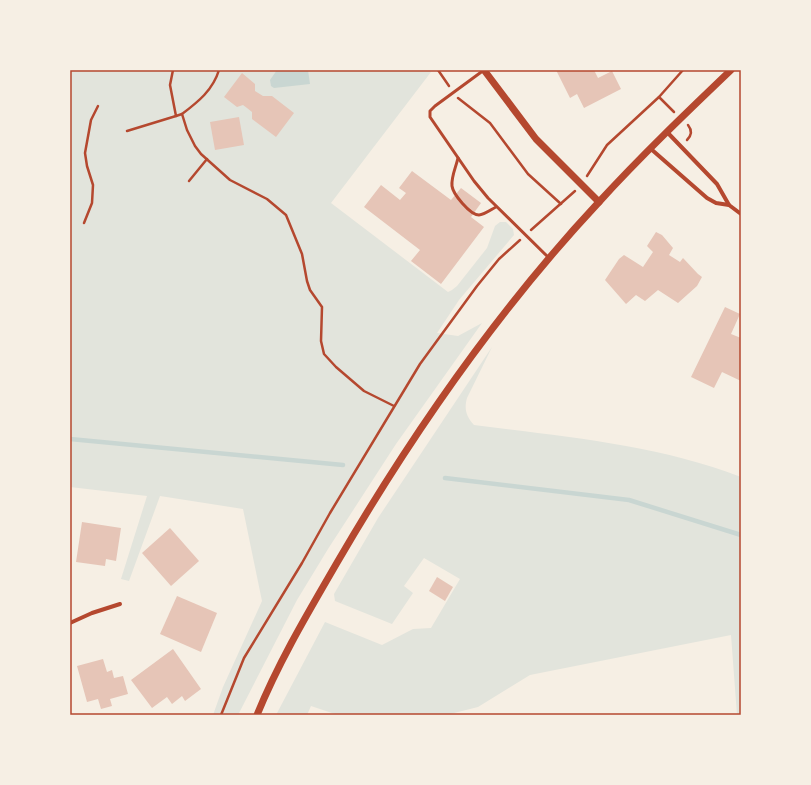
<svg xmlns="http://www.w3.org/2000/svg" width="811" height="785" font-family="Quicksand,sans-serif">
<rect width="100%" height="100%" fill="#f6efe4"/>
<g fill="#e2e4dc">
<path d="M 70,70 L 429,70 L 431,72 L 331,203 L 448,292 L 452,290 L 457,286 L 487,248 L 495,226 L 500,222 L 506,222 L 513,229 L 514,235 L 459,300 L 437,333 L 458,336 L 482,323 L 396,444 L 328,549 L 297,600 L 238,715 L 213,715 L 223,687 L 262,601 L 243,509 L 160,496 L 129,581 L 121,579 L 147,496 L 70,487 Z"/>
<path d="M 492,347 L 467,398 C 464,409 466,416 474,425 C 565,437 655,444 741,477 L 741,715 L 737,715 L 731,635 L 530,675 L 478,707 L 446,715 L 338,715 L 311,706 L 307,715 L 276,715 L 325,622 L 382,645 L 413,629 L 431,628 L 460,579 L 424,558 L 404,586 L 413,593 L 392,624 L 335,601 L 334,594 L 378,518 Z"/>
</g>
<path fill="#c9d6d2" d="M 277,70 L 308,70 L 310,84 L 274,88 L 271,86 L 270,80 Z"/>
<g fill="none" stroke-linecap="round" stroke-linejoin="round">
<g stroke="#c9d6d2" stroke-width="4.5">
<path d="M 70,439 L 343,465"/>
<path d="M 445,478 L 629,500 L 741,535"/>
</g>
</g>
<g fill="#e6c5b7">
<path d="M 556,70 L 594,70 L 598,78 L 612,71 L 621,89 L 584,108 L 577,94 L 570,98 Z"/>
<path d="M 242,73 L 255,84 L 255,91 L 263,96 L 272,96 L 294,113 L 276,137 L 252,119 L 252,112 L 247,108 L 243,105 L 237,107 L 224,97 Z"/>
<path d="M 239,117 L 244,145 L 215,150 L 210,122 Z"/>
<path d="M 412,171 L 451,200 L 461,188 L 481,203 L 471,217 L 484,227 L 441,284 L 411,261 L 420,250 L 364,207 L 381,185 L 400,200 L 406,193 L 399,188 Z"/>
<path d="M 656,232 L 662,235 L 673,248 L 669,255 L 680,262 L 683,258 L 698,274 L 702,277 L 697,286 L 678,303 L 658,290 L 645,301 L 636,295 L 626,304 L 605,280 L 619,259 L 624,255 L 643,267 L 653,252 L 647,246 Z"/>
<path d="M 725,307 L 740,314 L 731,334 L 741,338 L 741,381 L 722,372 L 714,388 L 691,377 Z"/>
<path d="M 82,522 L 121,528 L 116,561 L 106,559 L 105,566 L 76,562 Z"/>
<path d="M 170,528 L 199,561 L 171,586 L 142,553 Z"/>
<path d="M 437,577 L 453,587 L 445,601 L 429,591 Z"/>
<path d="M 177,596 L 217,613 L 201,652 L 160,634 Z"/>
<path d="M 173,649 L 201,689 L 185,701 L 182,696 L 172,704 L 167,697 L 152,708 L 131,680 Z"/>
<path d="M 103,659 L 107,672 L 112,670 L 114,678 L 123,676 L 128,694 L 110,699 L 112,706 L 101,709 L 98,699 L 87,702 L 77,666 Z"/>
</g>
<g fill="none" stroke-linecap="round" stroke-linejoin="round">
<g stroke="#b5482f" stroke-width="2.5">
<path d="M 173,70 L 170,85 L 176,116 L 182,114"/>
<path d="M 219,70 C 213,90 198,102 182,114 L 187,130 L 195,146 L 201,154 L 230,180 L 267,199 L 286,215 L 302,254 L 307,281 L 310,290 L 322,307 L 321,341 L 324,354 L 336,367 L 364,391 L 394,406"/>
<path d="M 438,70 L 449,86"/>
<path d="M 659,97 L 674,112"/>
<path d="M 458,98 L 490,123 L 528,174 L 561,204"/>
<path d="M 127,131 L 176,116"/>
<path d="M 687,140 C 692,135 692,130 688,125"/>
<path d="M 587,176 L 607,145 L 659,97 L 683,70"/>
<path d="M 189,181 L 207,159"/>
<path d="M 84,223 L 92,203 L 93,185 L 87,166 L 85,153 L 91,120 L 98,106"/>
<path d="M 531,230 L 575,191"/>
<path d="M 221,715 L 244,658 L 302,563 L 330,513 L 420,364 L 477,286 L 499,259 L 520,240"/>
</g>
<g stroke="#b5482f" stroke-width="3">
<path d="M 484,70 L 435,106 L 430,111 L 430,117 L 474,181 L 488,198 L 548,257"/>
<path d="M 458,158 C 456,167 451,177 452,186 C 453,194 470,215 479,215 C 484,215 492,209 496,207"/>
</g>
<g stroke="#b5482f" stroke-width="4">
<path d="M 667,132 L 717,184 L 729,205 L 741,214"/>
<path d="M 651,149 L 707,198 L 716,203 L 729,205"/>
<path d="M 70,623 L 92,613 L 120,604"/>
</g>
<g stroke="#b5482f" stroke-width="7">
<path d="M 484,70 L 536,139 L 599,202"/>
<path d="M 257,715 C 279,661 309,611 338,561 C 412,434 499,309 599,202 C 641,156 686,113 731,70"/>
</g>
</g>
<rect width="811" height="785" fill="none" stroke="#f6efe4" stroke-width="142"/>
<rect x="71" y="71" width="669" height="643" fill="none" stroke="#b5482f" stroke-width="1.5"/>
</svg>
